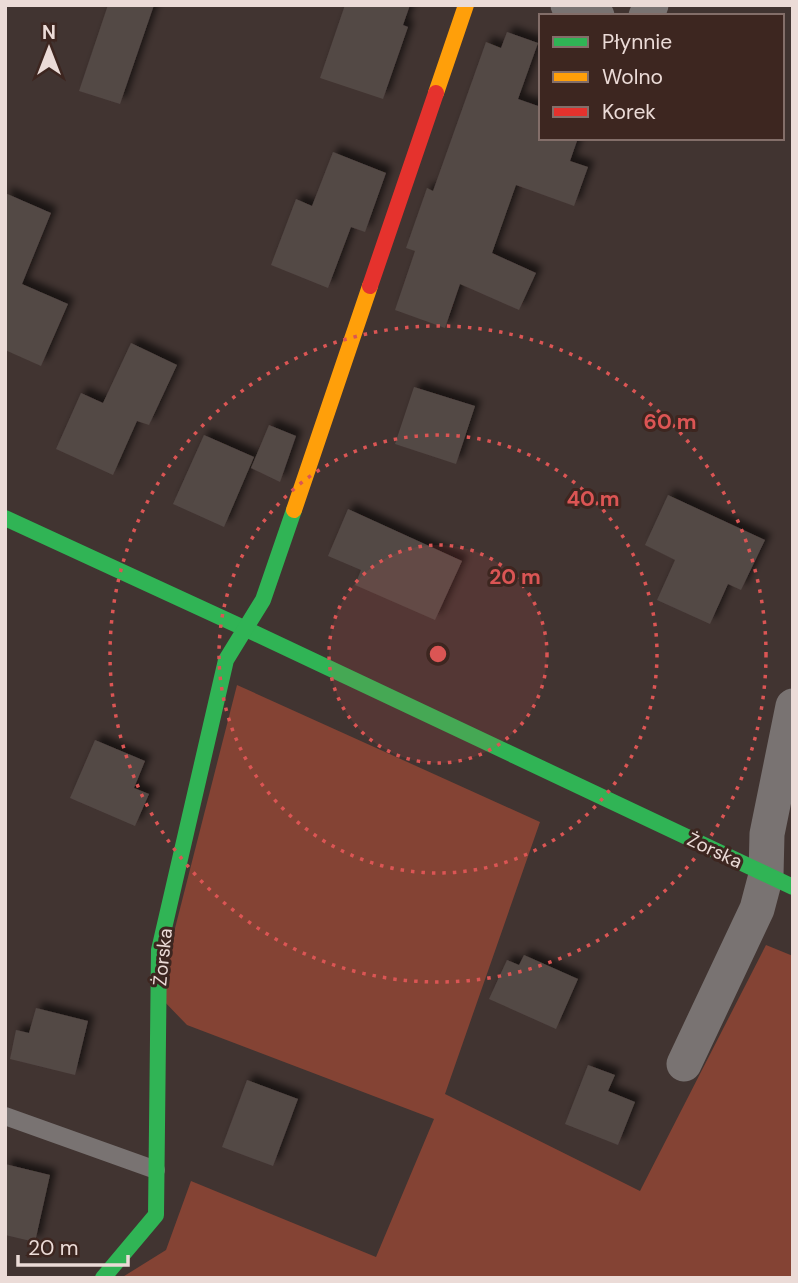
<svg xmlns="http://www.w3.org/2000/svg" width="798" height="1283" font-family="'DM Sans',sans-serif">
<defs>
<filter id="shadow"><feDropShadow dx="6" dy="-6" stdDeviation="3.5" flood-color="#0009"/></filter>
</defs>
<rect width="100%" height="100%" fill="#413431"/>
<path fill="#844334" d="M 237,685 L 540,822 L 445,1094 L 640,1191 L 766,945 L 793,956 L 793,1278 L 121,1278 L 166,1250 L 191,1181 L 376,1257 L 434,1119 L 187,1025 L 158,995 Z"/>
<g fill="#534845" filter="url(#shadow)">
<path d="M 108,5 L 154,5 L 120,104 L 79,91 Z"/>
<path d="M 345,5 L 410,5 L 403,25 L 408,27 L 383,99 L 320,78 Z"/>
<path d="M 507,32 L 538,43 L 518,99 L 541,107 L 541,138 L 578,138 L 570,161 L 588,167 L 574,206 L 516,185 L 492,253 L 536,273 L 519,310 L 460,284 L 445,328 L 395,310 L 415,251 L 406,248 L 427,188 L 433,191 L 486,42 L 501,48 Z"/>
<path d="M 333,152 L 386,173 L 365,232 L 351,227 L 328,288 L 271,265 L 296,199 L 312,206 Z"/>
<path d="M 5,193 L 51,213 L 22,284 L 68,304 L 41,366 L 5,350 Z"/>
<path d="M 131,343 L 177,365 L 149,425 L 137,421 L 113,475 L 56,449 L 81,393 L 103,403 Z"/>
<path d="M 414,387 L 475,406 L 456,464 L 395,444 Z"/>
<path d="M 269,425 L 296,436 L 280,482 L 251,468 Z"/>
<path d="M 204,435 L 254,457 L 224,527 L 173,504 Z"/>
<path d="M 668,495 L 765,540 L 741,590 L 728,584 L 710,624 L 657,600 L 675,560 L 645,545 Z"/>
<path d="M 348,509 L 462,561 L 435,620 L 355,585 L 361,570 L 328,556 Z"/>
<path d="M 95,740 L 145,761 L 134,788 L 149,794 L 135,826 L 70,798 Z"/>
<path d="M 524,955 L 578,979 L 556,1029 L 489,999 L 507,960 L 519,965 Z"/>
<path d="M 36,1008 L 88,1021 L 75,1075 L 10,1059 L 16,1030 L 29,1033 Z"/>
<path d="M 588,1065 L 615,1075 L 608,1091 L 635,1102 L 618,1145 L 565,1124 Z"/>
<path d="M 247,1080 L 298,1099 L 273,1166 L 222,1147 Z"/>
<path d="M 5,1164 L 50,1175 L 35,1242 L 5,1235 Z"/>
</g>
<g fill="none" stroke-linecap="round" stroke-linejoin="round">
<path stroke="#797372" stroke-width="18" d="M 5,1116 L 156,1170"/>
<g stroke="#797372" stroke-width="35">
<path d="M 568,5 L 597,16"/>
<path d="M 646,16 L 651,5"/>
<path d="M 684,1064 L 757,909 L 766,875 L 767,834 L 793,706"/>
</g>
<g stroke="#30b455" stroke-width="16">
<path d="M 5,518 L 246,629 L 793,887"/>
<path d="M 103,1278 L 156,1215 L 159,950 L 226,660 L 263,600 L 294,510"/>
</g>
<g stroke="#ff9f0a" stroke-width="16">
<path d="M 436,93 L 466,5"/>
<path d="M 294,510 L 370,286"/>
</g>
<path stroke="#e5322d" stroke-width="16" d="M 370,286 L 436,93"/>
</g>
<circle cx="438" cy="654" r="109" fill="#db5554" fill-opacity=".12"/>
<g fill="none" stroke="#db5554" stroke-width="3.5" stroke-dasharray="3.5 7">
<circle cx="438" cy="654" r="109"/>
<circle cx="438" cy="654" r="219"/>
<circle cx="438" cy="654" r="328"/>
</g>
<g text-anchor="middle" stroke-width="6" stroke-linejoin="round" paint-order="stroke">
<g font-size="19" fill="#ebdbd7" stroke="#3d2620">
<text transform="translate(715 850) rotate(25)" y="7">Żorska</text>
<text transform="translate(162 957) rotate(-84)" y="7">Żorska</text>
</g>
</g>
<circle cx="438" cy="654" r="10" fill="#db5554" stroke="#3d2620" stroke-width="3.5"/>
<g font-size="21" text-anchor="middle" font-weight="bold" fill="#db5554" stroke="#3d2620" stroke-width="6" stroke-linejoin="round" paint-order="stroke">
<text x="670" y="429">60 m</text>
<text x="593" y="506">40 m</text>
<text x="515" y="584">20 m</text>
</g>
<rect width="798" height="1283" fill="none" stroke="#ebdbd7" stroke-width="14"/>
<rect x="539" y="14" width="245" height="126" fill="#3d2620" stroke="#836e69" stroke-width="2"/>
<rect x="553" y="37" width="35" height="10" fill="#30b455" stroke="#836e69" stroke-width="2"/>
<text x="602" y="49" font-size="21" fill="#ebdbd7">Płynnie</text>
<rect x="553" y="72" width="35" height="10" fill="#ff9f0a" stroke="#836e69" stroke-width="2"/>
<text x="602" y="84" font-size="21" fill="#ebdbd7">Wolno</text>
<rect x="553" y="107" width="35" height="10" fill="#e5322d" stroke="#836e69" stroke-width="2"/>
<text x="602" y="119" font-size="21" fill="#ebdbd7">Korek</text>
<g transform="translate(49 49)" stroke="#3d2620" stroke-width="5" paint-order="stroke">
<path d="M0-5L12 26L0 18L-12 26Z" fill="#ebdbd7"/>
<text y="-10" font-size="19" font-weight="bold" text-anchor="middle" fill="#ebdbd7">N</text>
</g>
<path d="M18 1255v10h110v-10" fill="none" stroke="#ebdbd7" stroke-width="3.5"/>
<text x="28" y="1255" font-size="21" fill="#ebdbd7" stroke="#3d2620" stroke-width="5" paint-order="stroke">20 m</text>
</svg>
